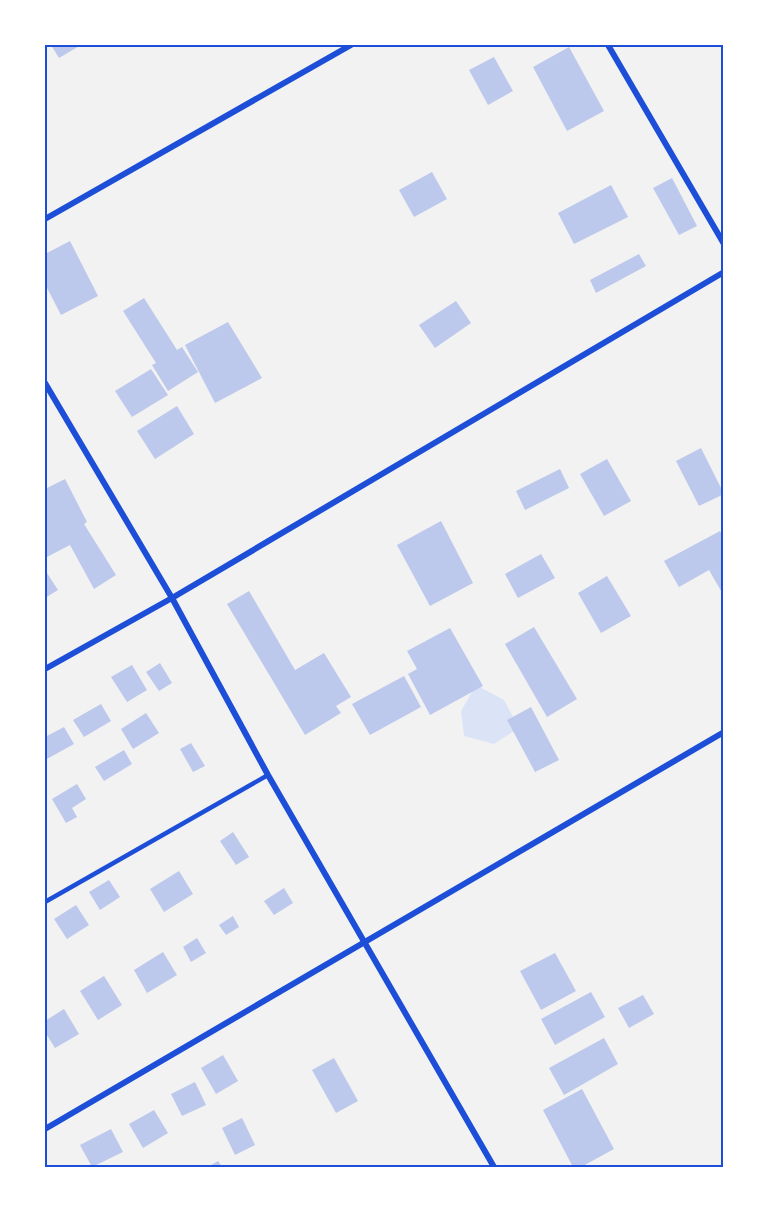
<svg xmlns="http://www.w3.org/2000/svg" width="769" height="1212" font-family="'Varela Round',sans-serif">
<rect width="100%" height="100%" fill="#f2f2f2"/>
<path fill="#dbe4f7" d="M 476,685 L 504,700 L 519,728 L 494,744 L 464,736 L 461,711 Z"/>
<g fill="#bdc9ec">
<path d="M 51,45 L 81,45 L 59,58 Z"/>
<path d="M 569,47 L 604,111 L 567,131 L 533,67 Z"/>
<path d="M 494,57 L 513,91 L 488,105 L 469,70 Z"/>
<path d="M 432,172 L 447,199 L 414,217 L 399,190 Z"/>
<path d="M 672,178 L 697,226 L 679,235 L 653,188 Z"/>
<path d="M 611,185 L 628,217 L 574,244 L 558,213 Z"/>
<path d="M 70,241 L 98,296 L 61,315 L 45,284 L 45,254 Z"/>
<path d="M 639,254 L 646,266 L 596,293 L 590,280 Z"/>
<path d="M 144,298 L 177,350 L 182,347 L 198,372 L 168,391 L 152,365 L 156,363 L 123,311 Z"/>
<path d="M 456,301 L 471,323 L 435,348 L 419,325 Z"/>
<path d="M 228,322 L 262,378 L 215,403 L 185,345 Z"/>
<path d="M 151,369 L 168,395 L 132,417 L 115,391 Z"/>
<path d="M 177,406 L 194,434 L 155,459 L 137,431 Z"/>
<path d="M 701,448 L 724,494 L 699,506 L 676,461 Z"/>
<path d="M 607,459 L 631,501 L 604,516 L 580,474 Z"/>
<path d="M 560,469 L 569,488 L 525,510 L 516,491 Z"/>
<path d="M 65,479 L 87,522 L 84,524 L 116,575 L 94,589 L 70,545 L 45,558 L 45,489 Z"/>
<path d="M 441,521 L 473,583 L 430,606 L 397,545 Z"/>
<path d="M 720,531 L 724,539 L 724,596 L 709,570 L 679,587 L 664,561 Z"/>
<path d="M 541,554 L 555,578 L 518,598 L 505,574 Z"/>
<path d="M 45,570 L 58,590 L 45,598 Z"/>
<path d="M 607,576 L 631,616 L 601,633 L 578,593 Z"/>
<path d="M 249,591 L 295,670 L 324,653 L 351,697 L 336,706 L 341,713 L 305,735 L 227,604 Z"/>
<path d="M 534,627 L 577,699 L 547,717 L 505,644 Z"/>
<path d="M 450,628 L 483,686 L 430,715 L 408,674 L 417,669 L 407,651 Z"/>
<path d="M 160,663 L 172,683 L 159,691 L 146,672 Z"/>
<path d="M 132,665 L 147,690 L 127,702 L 111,677 Z"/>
<path d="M 404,676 L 421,707 L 370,735 L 352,704 Z"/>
<path d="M 101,704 L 111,721 L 84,737 L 73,720 Z"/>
<path d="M 531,707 L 559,760 L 535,772 L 507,720 Z"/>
<path d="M 146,713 L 159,733 L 133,749 L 121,729 Z"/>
<path d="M 64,727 L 74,744 L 45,760 L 45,737 Z"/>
<path d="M 191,743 L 205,766 L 193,772 L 180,749 Z"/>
<path d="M 124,750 L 132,764 L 104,781 L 95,767 Z"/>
<path d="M 77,784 L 86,799 L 72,808 L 77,817 L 66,823 L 52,799 Z"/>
<path d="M 233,832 L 249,857 L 236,865 L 220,841 Z"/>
<path d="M 179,871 L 193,894 L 164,912 L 150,889 Z"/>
<path d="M 109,880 L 120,897 L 100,910 L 89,892 Z"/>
<path d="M 284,888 L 293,903 L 274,915 L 264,901 Z"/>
<path d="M 76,905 L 89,925 L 67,939 L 54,919 Z"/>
<path d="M 233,916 L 239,927 L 226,935 L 219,925 Z"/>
<path d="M 197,938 L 206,953 L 191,962 L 183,947 Z"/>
<path d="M 163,952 L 177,975 L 147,993 L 134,970 Z"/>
<path d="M 555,953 L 576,991 L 541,1010 L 520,971 Z"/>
<path d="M 104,976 L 122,1005 L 98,1020 L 80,991 Z"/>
<path d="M 591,992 L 605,1017 L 555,1045 L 541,1019 Z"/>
<path d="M 643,995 L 654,1014 L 629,1028 L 618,1008 Z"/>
<path d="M 64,1009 L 79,1034 L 55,1048 L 45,1032 L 45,1021 Z"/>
<path d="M 604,1038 L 618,1064 L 564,1095 L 549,1068 Z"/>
<path d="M 223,1055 L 238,1081 L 216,1094 L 201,1068 Z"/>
<path d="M 334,1058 L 358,1101 L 336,1113 L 312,1070 Z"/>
<path d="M 195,1082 L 206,1105 L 182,1116 L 171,1094 Z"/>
<path d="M 582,1089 L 614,1149 L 581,1167 L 573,1167 L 543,1110 Z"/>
<path d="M 154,1110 L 168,1133 L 143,1148 L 129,1124 Z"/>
<path d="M 242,1118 L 255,1145 L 235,1155 L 222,1128 Z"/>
<path d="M 111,1129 L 123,1152 L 92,1167 L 80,1145 Z"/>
<path d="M 218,1161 L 222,1167 L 208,1167 Z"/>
</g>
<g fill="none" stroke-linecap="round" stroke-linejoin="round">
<path stroke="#1d4ed8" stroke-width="4.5" d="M 45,902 L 268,775"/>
<g stroke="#1d4ed8" stroke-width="6">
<path d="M 608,45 L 724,244"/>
<path d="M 45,219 L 351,45"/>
<path d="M 45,383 L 172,598 L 268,775 L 494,1167"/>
<path d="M 45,669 L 172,598 L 724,272"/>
<path d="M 45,1129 L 724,732"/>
</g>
</g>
<rect width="769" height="1212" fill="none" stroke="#ffffff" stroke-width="93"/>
<rect x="46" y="46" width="676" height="1120" fill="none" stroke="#1d4ed8" stroke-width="2"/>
</svg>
